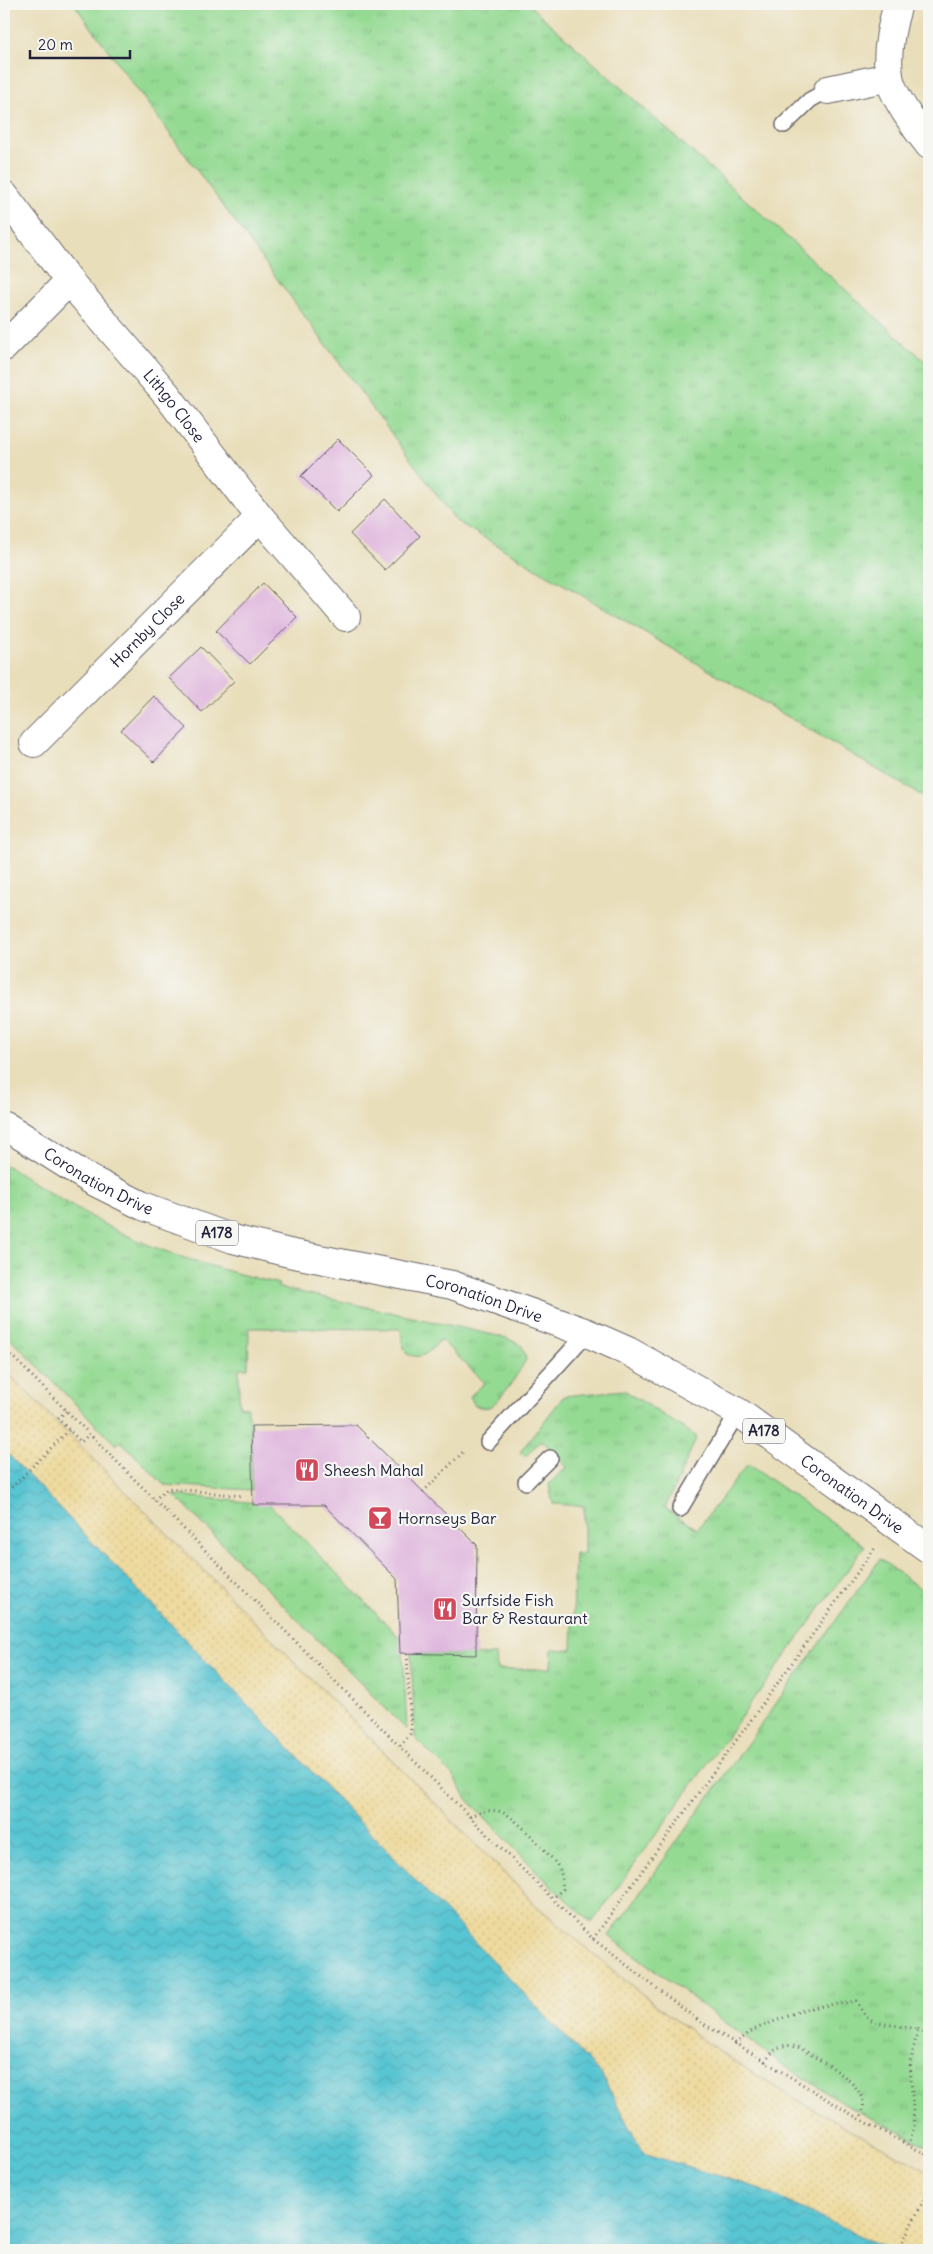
<svg xmlns="http://www.w3.org/2000/svg" width="933" height="2254" font-family="Delius,sans-serif">
<defs>
<pattern id="grass-tufts" width="24" height="20" patternUnits="userSpaceOnUse" patternTransform="scale(1.25)"><rect width="24" height="20" fill="#94da93"/><path d="M3 7l-1-3M5 7V3M7 7l1-3M15 17l-1-3M17 17v-4M19 17l1-3" fill="none" stroke="#7fbb80"/></pattern>
<pattern id="sand-dots" width="8" height="8" patternUnits="userSpaceOnUse" patternTransform="scale(1.25)"><rect width="8" height="8" fill="#eeda9e"/><path d="M2 2h.1M6 6h.1" fill="none" stroke="#ccbb89" stroke-width="1.8" stroke-linecap="round"/></pattern>
<pattern id="water-waves" width="16" height="10" patternUnits="userSpaceOnUse" patternTransform="scale(1.25)"><rect width="16" height="10" fill="#59c5d2"/><path d="M0 5q4-4 8 0t8 0" fill="none" stroke="#4da9b5"/></pattern>
</defs>
<rect width="100%" height="100%" fill="#f6f6f2"/>
<filter id="ink" filterUnits="userSpaceOnUse"><feTurbulence type="fractalNoise" baseFrequency=".02" numOctaves="2"/><feDisplacementMap in="SourceGraphic" scale="10" xChannelSelector="R" yChannelSelector="G"/><feConvolveMatrix kernelMatrix="1 2 1 2 8 2 1 2 1" color-interpolation-filters="sRGB"/></filter>
<filter id="wash" filterUnits="userSpaceOnUse"><feTurbulence type="fractalNoise" baseFrequency=".0096" numOctaves="4" result="noise"/><feDisplacementMap in="SourceGraphic" scale="20" xChannelSelector="R" yChannelSelector="G"/><feGaussianBlur stdDeviation="1.12" result="paint"/><feColorMatrix in="noise" values="0 0 0 0 0 0 0 0 0 0 0 0 0 0 0 0 0 1.4 0 .05"/><feComposite in="paint" operator="in"/></filter>
<g filter="url(#wash)">
<rect width="100%" height="100%" fill="#e9deba"/>
<g fill="url(#grass-tufts)" stroke="#5b7e67">
<path d="M 74,4 L 528,4 L 929,365 L 929,800 L 456,521 Z"/>
<path d="M 4,1164 C 44,1189 83,1215 126,1235 C 175,1258 227,1271 279,1284 L 277,1287 L 507,1338 L 522,1346 L 526,1360 C 519,1372 502,1399 491,1406 C 487,1409 480,1407 475,1406 L 470,1396 L 485,1383 L 441,1340 C 428,1351 425,1361 407,1354 L 402,1342 L 401,1329 L 249,1328 L 248,1368 L 239,1368 L 239,1406 L 247,1407 L 251,1426 L 252,1490 L 164,1485 L 121,1441 L 116,1445 L 4,1332 Z"/>
<path d="M 624,1390 L 697,1437 L 665,1508 L 697,1529 L 748,1464 L 865,1546 L 592,1923 L 548,1883 L 468,1800 L 453,1776 L 415,1738 L 411,1653 L 496,1655 L 497,1670 L 551,1668 L 552,1649 L 572,1650 L 575,1553 L 584,1554 L 584,1506 L 553,1504 L 549,1484 L 567,1467 L 542,1440 L 525,1457 L 520,1452 L 564,1396 Z"/>
<path d="M 174,1495 L 269,1504 L 400,1638 L 403,1653 L 407,1730 Z"/>
<path d="M 880,1559 L 929,1595 L 929,2147 L 850,2107 L 780,2063 L 609,1936 Z"/>
</g>
<path fill="url(#sand-dots)" stroke="#887e6c" d="M 4,1369 L 538,1907 C 597,1957 655,2008 719,2051 C 786,2096 858,2134 929,2172 L 929,2250 L 4,2250 Z"/>
<path fill="url(#water-waves)" stroke="#3e7486" d="M 4,1450 L 601,2074 L 643,2153 L 755,2187 L 890,2250 L 4,2250 Z"/>
<g id="blocks">
<g fill="#dfb4dd">
<path d="M 338,439 L 374,475 L 337,512 L 301,476 Z"/>
<path d="M 385,499 L 420,536 L 385,570 L 350,534 Z"/>
<path d="M 263,583 L 297,617 L 250,664 L 216,631 Z"/>
<path d="M 201,647 L 234,681 L 202,712 L 169,678 Z"/>
<path d="M 154,696 L 187,728 L 154,762 L 121,730 Z"/>
<path d="M 356,1425 L 477,1545 L 476,1655 L 400,1653 L 397,1579 L 324,1505 L 253,1505 L 251,1426 Z"/>
</g>
</g>
</g>
<g filter="url(#ink)">
<use href="#blocks" fill-opacity="0" stroke="#686467" stroke-width="1"/>
<g fill="none" stroke-linecap="round" stroke-linejoin="round">
<defs>
<g id="service">
<path d="M 784,125 L 810,100 L 828,90"/>
<path d="M 488,1442 L 587,1333"/>
<path d="M 526,1482 L 550,1458"/>
<path d="M 680,1509 L 738,1412"/>
</g>
<g id="minor">
<path d="M 898,4 C 891,27 886,52 889,76 C 892,95 917,130 929,145"/>
<path d="M 828,90 L 889,77"/>
<path id="s1" d="M 4,195 L 69,281 L 167,395 L 260,517 L 346,617"/>
<path d="M 4,347 L 69,281"/>
<path id="s2" d="M 34,743 L 260,517"/>
</g>
<g id="primary">
<path id="s3" d="M 4,1125 L 91,1180 L 143,1206 L 233,1239 L 289,1253 L 452,1285 L 587,1333 L 628,1351 L 738,1412 L 929,1549"/>
</g>
</defs>
<use href="#service" stroke="#686467" stroke-width="18"/>
<use href="#minor" stroke="#686467" stroke-width="30"/>
<use href="#primary" stroke="#686467" stroke-width="30"/>
<g stroke="#686467" stroke-width="3" stroke-dasharray="1 4" stroke-linecap="butt">
<path d="M 4,1348 L 470,1817 L 593,1939 L 699,2021 L 859,2119 L 929,2156"/>
<path d="M 66,1411 L 58,1419 L 81,1442 L 88,1435"/>
<path d="M 8,1491 L 69,1430"/>
<path d="M 423,1492 L 465,1450"/>
<path d="M 154,1500 L 168,1488 L 243,1496"/>
<path d="M 400,1746 L 411,1733 L 407,1654"/>
<path d="M 470,1817 C 479,1810 495,1808 506,1814 C 516,1819 556,1860 560,1870 C 562,1875 562,1883 563,1889 L 553,1898"/>
<path d="M 593,1939 L 875,1548"/>
<path d="M 918,2029 L 929,2036"/>
<path d="M 735,2044 L 753,2030 L 805,2009 L 856,2001 C 860,2006 863,2014 868,2018 C 877,2025 905,2026 918,2029 L 910,2064 L 914,2126 L 909,2145"/>
<path d="M 765,2062 C 775,2047 783,2042 800,2048 C 822,2062 880,2089 859,2119"/>
<path d="M 898,2250 L 929,2190"/>
</g>
<use href="#service" stroke="#fff" stroke-width="15"/>
<use href="#minor" stroke="#fff" stroke-width="28"/>
<use href="#primary" stroke="#fff" stroke-width="28"/>
</g>
</g>
<defs>
<symbol id="restaurant-square" viewBox="-11 -11 22 22"><rect x="-9" y="-9" width="18" height="18" rx="4" fill="#d1495b" stroke="#f6f6f2"/><path d="M-5-6h1v4h1v-4h1v4h1v-4h1v5L-1.5 .5V6h-2V.5L-5-1ZM5-6V6H3V1.5H1.5Q1.5-4 5-6Z" fill="#fff"/></symbol>
<symbol id="bar-square" viewBox="-11 -11 22 22"><rect x="-9" y="-9" width="18" height="18" rx="4" fill="#d1495b" stroke="#f6f6f2"/><path d="M-6-5H6L.8 .8V4.5H3.5V6h-7V4.5H-.8V.8Z" fill="#fff"/></symbol>
</defs>
<g fill-rule="evenodd">
<use href="#restaurant-square" x="293" y="1456" width="28" height="28"/>
<use href="#bar-square" x="366" y="1504" width="28" height="28"/>
<use href="#restaurant-square" x="431" y="1595" width="28" height="28"/>
</g>
<g text-anchor="middle" stroke-width="4.5" stroke-linejoin="round" paint-order="stroke">
<g fill="#f6f6f2" stroke="#626272" stroke-width="1">
<rect x="196" y="1220.5" width="42" height="25" rx="4"/>
<rect x="743" y="1418.5" width="42" height="25" rx="4"/>
</g>
<g font-size="15" font-weight="bold" fill="#22223b">
<text x="217" y="1238">A178</text>
<text x="764" y="1436">A178</text>
</g>
<g font-size="16" fill="#22223b" stroke="#f6f6f2">
<text dy="6" stroke="none"><textPath href="#s1" startOffset="271">Lithgo Close</textPath></text>
<text dy="6" stroke="none"><textPath href="#s2" startOffset="160">Hornby Close</textPath></text>
<text dy="6" stroke="none"><textPath href="#s3" startOffset="110">Coronation Drive</textPath></text>
<text dy="6" stroke="none"><textPath href="#s3" startOffset="515">Coronation Drive</textPath></text>
<text dy="6" stroke="none"><textPath href="#s3" startOffset="935">Coronation Drive</textPath></text>
</g>
<g font-size="16" fill="#22223b" stroke="#f6f6f2" text-anchor="start">
<text x="324" y="1476">Sheesh Mahal</text>
<text x="398" y="1524">Hornseys Bar</text>
<text x="462" y="1606">Surfside Fish<tspan x="462" dy="18">Bar &amp; Restaurant</tspan></text>
</g>
</g>
<rect width="933" height="2254" fill="none" stroke="#f6f6f2" stroke-width="20"/>
<path d="M30 50v8h100v-8" fill="none" stroke="#22223b" stroke-width="2.5"/>
<text x="38" y="50" font-size="15" fill="#22223b" stroke="#f6f6f2" stroke-width="4" paint-order="stroke">20 m</text>
</svg>
